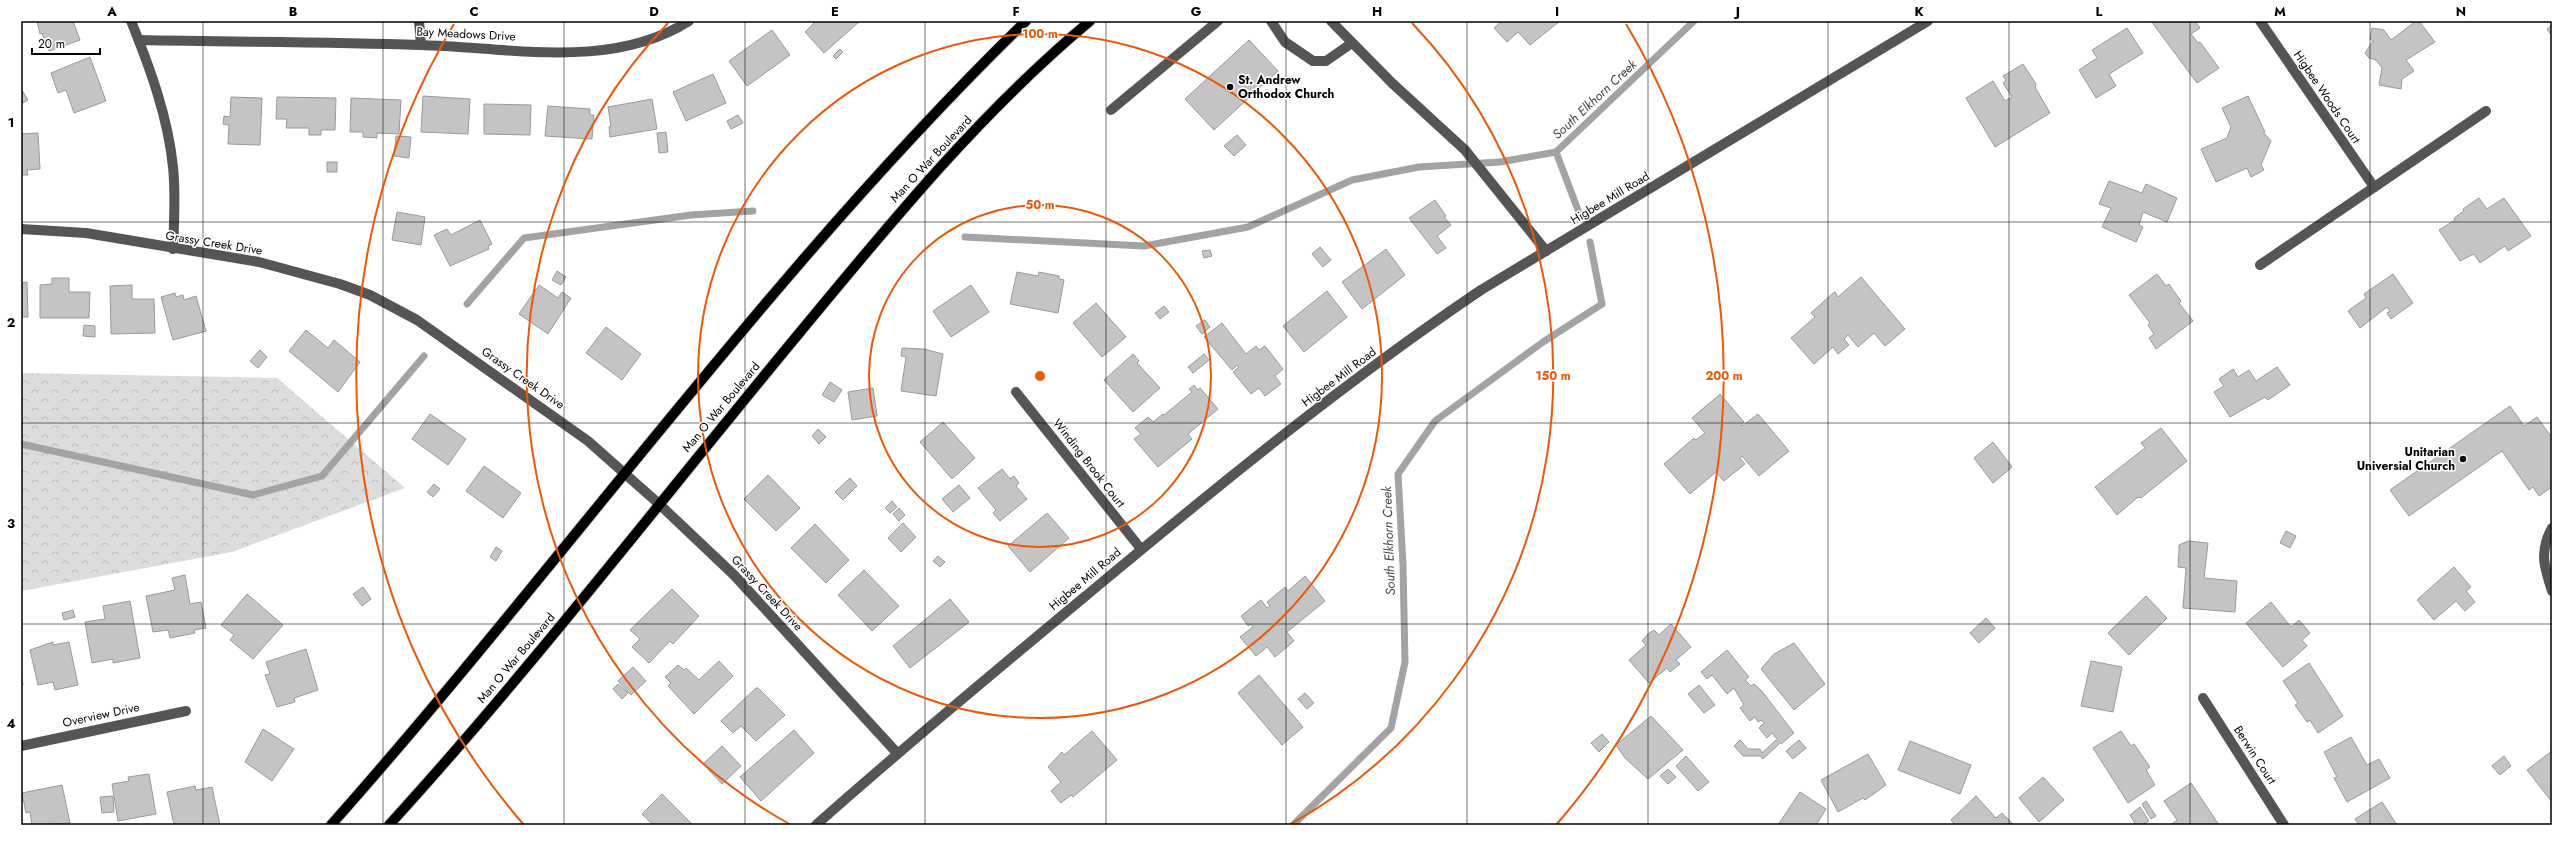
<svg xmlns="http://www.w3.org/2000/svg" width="2573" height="846" font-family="Jost,sans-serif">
<defs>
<pattern id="forest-crowns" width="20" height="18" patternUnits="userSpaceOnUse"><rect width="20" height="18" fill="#dcdcdc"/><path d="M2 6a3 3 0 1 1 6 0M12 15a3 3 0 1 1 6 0" fill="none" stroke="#bbb"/></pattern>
</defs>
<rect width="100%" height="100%" fill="#fff"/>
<path fill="url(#forest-crowns)" d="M 21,373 L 277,378 L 405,488 L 232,552 L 21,591 Z"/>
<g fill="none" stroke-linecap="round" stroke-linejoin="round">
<g stroke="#a3a3a3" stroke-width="7">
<path d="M 1578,210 L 1556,152 L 1694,21"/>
<path d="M 965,237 L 1144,246 L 1248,227 L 1352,180 L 1419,167 L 1500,162 L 1556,152"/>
<path d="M 467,304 L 524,238 L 691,215 L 753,211"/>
<path d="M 21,444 L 253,495 L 322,476 L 424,356"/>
<path d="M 1293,825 L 1391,728 L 1405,662 L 1403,565 L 1398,474 L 1435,421 L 1543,342 L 1602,304 L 1590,242"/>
</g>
</g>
<g fill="#c4c4c4" stroke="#999">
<path d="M 37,21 L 73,21 L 80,40 L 49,51 L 42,33 L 40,34 Z"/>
<path d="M 816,21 L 860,21 L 824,53 L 805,32 Z"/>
<path d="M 1502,21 L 1560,21 L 1530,45 L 1518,32 L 1507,42 L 1494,28 Z"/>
<path d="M 2151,21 L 2195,21 L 2200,28 L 2191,34 L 2198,43 L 2200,42 L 2219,68 L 2197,83 Z"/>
<path d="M 2416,21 L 2419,21 L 2435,42 L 2406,60 L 2414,71 L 2402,79 L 2401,89 L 2379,85 L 2382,68 L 2376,60 L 2369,58 L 2365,53 L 2373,41 L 2370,39 L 2372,28 L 2384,30 L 2391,40 Z"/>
<path d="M 2552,25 L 2552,36 L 2547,29 Z"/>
<path d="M 2127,28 L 2143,53 L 2109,74 L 2116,86 L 2096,98 L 2079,70 L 2097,58 L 2092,50 Z"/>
<path d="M 772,30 L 790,55 L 747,86 L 729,61 Z"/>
<path d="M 1249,40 L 1278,71 L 1214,130 L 1185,99 Z"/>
<path d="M 840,49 L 843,52 L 836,59 L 833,56 Z"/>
<path d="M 90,57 L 106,101 L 74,113 L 66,90 L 58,93 L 51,73 Z"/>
<path d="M 2023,64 L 2036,84 L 2035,87 L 2050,113 L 1995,147 L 1966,98 L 1993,81 L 2005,101 L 2012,97 L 2003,83 L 2006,80 L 2003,76 Z"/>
<path d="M 713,74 L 726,103 L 686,121 L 673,92 Z"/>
<path d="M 22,90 L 28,100 L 21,104 L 21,91 Z"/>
<path d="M 423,96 L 470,99 L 468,134 L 421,132 Z"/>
<path d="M 2248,96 L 2265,132 L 2263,132 L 2271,141 L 2261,165 L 2264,170 L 2251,177 L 2247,168 L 2216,182 L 2201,149 L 2227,138 L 2231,127 L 2222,108 Z"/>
<path d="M 231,97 L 262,98 L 260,145 L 228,144 L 229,125 L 223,124 L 224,116 L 230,117 Z"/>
<path d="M 277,97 L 336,98 L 335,130 L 321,130 L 321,135 L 309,135 L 309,128 L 286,128 L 287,119 L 276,119 Z"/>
<path d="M 351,98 L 401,100 L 399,134 L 377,133 L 377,138 L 363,137 L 363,132 L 350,132 Z"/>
<path d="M 652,99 L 657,129 L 610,137 L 609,127 L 611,126 L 608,107 Z"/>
<path d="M 484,104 L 531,105 L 530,135 L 484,134 Z"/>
<path d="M 548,106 L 590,109 L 590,115 L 594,115 L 592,139 L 545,136 Z"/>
<path d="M 738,115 L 743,123 L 731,129 L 727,121 Z"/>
<path d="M 666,132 L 668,152 L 659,153 L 657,133 Z"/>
<path d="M 38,133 L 40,169 L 27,170 L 28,175 L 21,175 L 21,134 Z"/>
<path d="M 1237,135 L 1246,145 L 1234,156 L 1224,146 Z"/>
<path d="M 396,136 L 411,137 L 409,158 L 394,156 Z"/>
<rect x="327" y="162" width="10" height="10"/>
<path d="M 2109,181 L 2142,193 L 2146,184 L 2177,198 L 2167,222 L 2143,212 L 2139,225 L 2143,227 L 2136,242 L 2102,227 L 2111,208 L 2099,204 Z"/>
<path d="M 2479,198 L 2487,209 L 2504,198 L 2531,236 L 2508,251 L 2505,246 L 2480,263 L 2474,254 L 2460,261 L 2439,230 L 2455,220 L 2454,218 L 2464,211 L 2463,209 Z"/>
<path d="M 1435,200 L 1446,216 L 1444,217 L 1451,225 L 1437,236 L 1446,248 L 1437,254 L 1409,218 Z"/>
<path d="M 397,212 L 425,217 L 421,245 L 392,240 Z"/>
<path d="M 480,220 L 492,244 L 488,246 L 489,249 L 450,266 L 434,235 L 447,229 L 451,235 Z"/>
<path d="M 1320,247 L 1331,260 L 1323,267 L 1312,254 Z"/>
<path d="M 1386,249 L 1405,275 L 1362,309 L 1342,282 Z"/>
<path d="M 1210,250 L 1212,256 L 1204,258 L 1202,251 Z"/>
<path d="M 557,271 L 566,277 L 561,285 L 552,280 Z"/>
<path d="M 1017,272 L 1038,276 L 1039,272 L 1059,276 L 1059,279 L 1064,280 L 1058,313 L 1010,304 Z"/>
<path d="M 2157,274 L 2166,286 L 2169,284 L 2173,290 L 2181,301 L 2179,303 L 2193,321 L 2156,349 L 2149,338 L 2154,334 L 2148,325 L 2150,323 L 2129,295 Z"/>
<path d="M 2393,274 L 2413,303 L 2391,319 L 2387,313 L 2390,311 L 2387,307 L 2360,328 L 2348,311 L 2366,298 L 2364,294 Z"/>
<path d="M 1861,277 L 1905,329 L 1885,346 L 1874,333 L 1858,347 L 1848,335 L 1844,339 L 1849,345 L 1838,354 L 1833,347 L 1814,364 L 1791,338 L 1815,317 L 1811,313 L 1833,293 L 1835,292 L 1838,297 Z"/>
<path d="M 52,278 L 69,278 L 69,292 L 90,292 L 89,318 L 40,318 L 40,285 L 52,284 Z"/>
<path d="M 27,282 L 28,317 L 21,317 L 21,283 Z"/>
<path d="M 132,285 L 132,299 L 154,299 L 155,333 L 111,334 L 110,286 Z"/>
<path d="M 539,285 L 558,298 L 562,292 L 571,298 L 548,334 L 519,314 Z"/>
<path d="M 971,285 L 989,312 L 951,337 L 933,311 Z"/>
<path d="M 1327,291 L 1347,317 L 1304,352 L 1283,326 Z"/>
<path d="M 175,293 L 176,297 L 183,295 L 184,300 L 196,296 L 206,331 L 173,340 L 161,297 Z"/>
<path d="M 1096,303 L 1126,337 L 1102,357 L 1073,323 Z"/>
<path d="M 1164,306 L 1169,312 L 1160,319 L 1155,313 Z"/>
<path d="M 1205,320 L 1210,327 L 1202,334 L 1196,326 Z"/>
<path d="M 1222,323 L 1246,354 L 1256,346 L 1259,350 L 1265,346 L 1283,369 L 1275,376 L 1281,384 L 1265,396 L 1259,388 L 1251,394 L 1233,372 L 1239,367 L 1237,365 L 1232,370 L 1204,337 Z"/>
<path d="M 84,325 L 95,326 L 95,337 L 83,336 Z"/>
<path d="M 606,327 L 641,354 L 622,380 L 586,353 Z"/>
<path d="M 306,330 L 328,348 L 334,340 L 360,362 L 338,392 L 289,351 Z"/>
<path d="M 902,348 L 924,349 L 943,354 L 936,396 L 901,391 L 906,357 L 901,356 Z"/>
<path d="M 260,350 L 267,357 L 258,368 L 250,361 Z"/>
<path d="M 1133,354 L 1139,361 L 1137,363 L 1160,388 L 1133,412 L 1104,380 Z"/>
<path d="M 1204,354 L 1209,360 L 1193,373 L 1188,367 Z"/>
<path d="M 2277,367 L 2290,385 L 2268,400 L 2265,397 L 2230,417 L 2214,392 L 2224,386 L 2219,379 L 2233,369 L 2238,377 L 2249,370 L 2256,381 Z"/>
<path d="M 830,382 L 842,390 L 834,402 L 822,395 Z"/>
<path d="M 1194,385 L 1198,390 L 1200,388 L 1218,409 L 1188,434 L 1192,439 L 1158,467 L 1134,439 L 1141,434 L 1135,428 L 1148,417 L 1153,422 L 1163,414 L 1164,415 L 1192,392 L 1189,389 Z"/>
<path d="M 873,388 L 877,416 L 852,420 L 848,392 Z"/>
<path d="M 1720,394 L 1744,422 L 1741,425 L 1742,426 L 1758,414 L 1789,451 L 1759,476 L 1742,456 L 1740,458 L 1745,464 L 1724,481 L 1716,472 L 1690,494 L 1664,464 L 1694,438 L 1696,440 L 1705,433 L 1692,418 Z"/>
<path d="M 2510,406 L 2524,426 L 2537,417 L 2552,438 L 2552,487 L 2539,496 L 2533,487 L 2529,490 L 2502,451 L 2409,516 L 2390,490 Z"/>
<path d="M 430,414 L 466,439 L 448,465 L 412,439 Z"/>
<path d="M 943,422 L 975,458 L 952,479 L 920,442 Z"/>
<path d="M 2161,428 L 2187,461 L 2141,498 L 2138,497 L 2117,515 L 2095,487 L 2145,448 L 2141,443 Z"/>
<path d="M 818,429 L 826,437 L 819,444 L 812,436 Z"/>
<path d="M 1993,442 L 2012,467 L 1993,483 L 1974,458 Z"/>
<path d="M 484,466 L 521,493 L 503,518 L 466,491 Z"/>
<path d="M 1002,469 L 1010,479 L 1014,476 L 1019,483 L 1016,486 L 1027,499 L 1000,521 L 993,513 L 996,510 L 978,488 Z"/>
<path d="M 768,475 L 800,508 L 776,531 L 744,499 Z"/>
<path d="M 850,478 L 857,486 L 843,500 L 835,492 Z"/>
<path d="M 434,484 L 440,489 L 433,497 L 427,492 Z"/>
<path d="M 959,485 L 970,498 L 953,512 L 942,499 Z"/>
<path d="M 892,501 L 897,507 L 890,513 L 885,508 Z"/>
<path d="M 899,508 L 905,515 L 899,521 L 893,514 Z"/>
<path d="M 1047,513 L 1069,538 L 1030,572 L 1008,546 Z"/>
<path d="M 903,523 L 916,537 L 901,552 L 888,538 Z"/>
<path d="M 815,524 L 849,560 L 826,583 L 791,548 Z"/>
<path d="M 2286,531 L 2296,536 L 2290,548 L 2280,543 Z"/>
<path d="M 2188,541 L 2208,543 L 2204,578 L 2237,581 L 2235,612 L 2183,608 L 2186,568 L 2178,567 L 2179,551 L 2179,545 Z"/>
<path d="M 496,547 L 502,551 L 496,561 L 490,557 Z"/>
<path d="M 938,556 L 945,562 L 940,567 L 933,561 Z"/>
<path d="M 2454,567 L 2471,587 L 2466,591 L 2475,602 L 2465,611 L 2456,601 L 2434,620 L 2417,600 Z"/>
<path d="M 864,570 L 899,606 L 872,631 L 838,595 Z"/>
<path d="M 185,575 L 190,604 L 201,602 L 206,628 L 194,630 L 195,633 L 170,638 L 168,630 L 153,632 L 146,596 L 175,590 L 172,578 Z"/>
<path d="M 1305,576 L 1325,601 L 1287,632 L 1294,641 L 1275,657 L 1267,647 L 1256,656 L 1240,637 L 1253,627 L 1251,624 L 1248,626 L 1241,616 L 1261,600 L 1267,608 L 1270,606 L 1267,602 L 1285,587 L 1288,591 Z"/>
<path d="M 363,587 L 371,599 L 362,606 L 353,594 Z"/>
<path d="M 672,589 L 699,616 L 673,644 L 670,641 L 649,663 L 632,647 L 640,639 L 630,630 Z"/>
<path d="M 247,594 L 283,625 L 253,659 L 230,640 L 234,635 L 221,625 Z"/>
<path d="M 2146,596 L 2167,618 L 2129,655 L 2108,633 Z"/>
<path d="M 950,599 L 969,622 L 910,668 L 893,646 Z"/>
<path d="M 130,601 L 140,658 L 113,663 L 113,659 L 92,663 L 85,622 L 105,619 L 103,606 Z"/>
<path d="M 2271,602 L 2291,627 L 2299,620 L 2310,633 L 2302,640 L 2307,646 L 2283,667 L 2246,623 Z"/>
<path d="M 73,610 L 75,617 L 64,620 L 62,613 Z"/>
<path d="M 1986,618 L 1995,628 L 1979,643 L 1970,633 Z"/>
<path d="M 1671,624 L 1691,647 L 1676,660 L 1680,664 L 1670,672 L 1667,668 L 1649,683 L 1629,660 L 1646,645 L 1642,641 L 1648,634 L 1654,630 L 1659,635 Z"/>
<path d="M 53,642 L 53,645 L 69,642 L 78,685 L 55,690 L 53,682 L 38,685 L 30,650 Z"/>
<path d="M 1794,643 L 1825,684 L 1794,710 L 1761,669 L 1774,654 Z"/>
<path d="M 306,649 L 318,690 L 294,698 L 295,702 L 277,707 L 265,675 L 270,674 L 266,662 Z"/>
<path d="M 1727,650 L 1749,677 L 1745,680 L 1751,686 L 1754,684 L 1761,690 L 1794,733 L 1781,744 L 1772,733 L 1767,738 L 1759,728 L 1764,723 L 1761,720 L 1758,722 L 1755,717 L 1750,721 L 1740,708 L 1744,705 L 1734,688 L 1727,694 L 1712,675 L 1707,679 L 1701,672 Z"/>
<path d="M 719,661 L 733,676 L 694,714 L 668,686 L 671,683 L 665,677 L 678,665 L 684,670 L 686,668 L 699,680 Z"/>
<path d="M 2091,661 L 2122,667 L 2113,712 L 2081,706 Z"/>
<path d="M 2309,663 L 2343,716 L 2318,733 L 2310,720 L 2307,722 L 2295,705 L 2298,703 L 2283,681 Z"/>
<path d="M 633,667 L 646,681 L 631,695 L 618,681 Z"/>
<path d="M 21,673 L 23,685 L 21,685 Z"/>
<path d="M 1259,675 L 1303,727 L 1282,745 L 1238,693 Z"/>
<path d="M 618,684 L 628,693 L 622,699 L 613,689 Z"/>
<path d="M 1699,685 L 1715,705 L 1704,713 L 1688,694 Z"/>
<path d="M 756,688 L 758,688 L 785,715 L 756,741 L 741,726 L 733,733 L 721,721 Z"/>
<path d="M 1305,693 L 1314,703 L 1307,709 L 1298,699 Z"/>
<path d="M 1651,716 L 1683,750 L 1648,779 L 1625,758 L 1616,745 Z"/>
<path d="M 263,729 L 294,749 L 272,781 L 245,762 Z"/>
<path d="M 794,730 L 814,753 L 761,801 L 740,777 Z"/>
<path d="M 1092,731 L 1117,760 L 1073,797 L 1071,795 L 1061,803 L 1051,791 L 1061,782 L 1048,767 L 1062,752 L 1064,755 Z"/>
<path d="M 2121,731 L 2131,746 L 2134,744 L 2150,767 L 2146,770 L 2155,785 L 2128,803 L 2093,748 Z"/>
<path d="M 1602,734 L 1609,742 L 1599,752 L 1591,743 Z"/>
<path d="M 2351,737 L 2367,765 L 2379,759 L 2390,778 L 2347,802 L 2334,778 L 2337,777 L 2324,752 Z"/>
<path d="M 1740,740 L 1748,749 L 1760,749 L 1762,753 L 1776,740 L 1779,744 L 1763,759 L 1761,756 L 1743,756 L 1734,746 Z"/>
<path d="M 1799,740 L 1806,748 L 1793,759 L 1786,751 Z"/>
<path d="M 1910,741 L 1971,765 L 1960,794 L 1898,770 Z"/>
<path d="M 722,746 L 741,766 L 722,784 L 703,764 Z"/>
<path d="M 2552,751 L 2552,802 L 2527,770 Z"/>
<path d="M 1868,754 L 1886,785 L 1865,800 L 1863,798 L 1838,812 L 1821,780 Z"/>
<path d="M 1686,756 L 1709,782 L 1698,791 L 1676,766 Z"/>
<path d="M 2504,756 L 2511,766 L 2500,775 L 2492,766 Z"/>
<path d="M 1668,769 L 1676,777 L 1668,784 L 1660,776 Z"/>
<path d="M 149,774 L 156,814 L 118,821 L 112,784 L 129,781 L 128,777 Z"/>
<path d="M 2043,777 L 2064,800 L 2039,822 L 2019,798 Z"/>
<path d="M 2191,783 L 2219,825 L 2171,825 L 2177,820 L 2164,801 Z"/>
<path d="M 62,785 L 70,823 L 32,825 L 30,812 L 26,813 L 22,793 Z"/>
<path d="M 195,786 L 196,790 L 212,787 L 220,825 L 174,825 L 167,792 Z"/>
<path d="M 1800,792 L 1826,809 L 1816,825 L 1778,825 Z"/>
<path d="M 662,794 L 693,825 L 653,825 L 642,814 Z"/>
<path d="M 113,796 L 114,812 L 102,813 L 100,797 Z"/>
<path d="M 1976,796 L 1996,818 L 2002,813 L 2014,825 L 1955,825 L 1951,820 Z"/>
<path d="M 2146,801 L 2156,816 L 2151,819 L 2142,804 Z"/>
<path d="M 2382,802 L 2397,825 L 2359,825 L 2355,819 Z"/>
<path d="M 2140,807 L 2149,821 L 2142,825 L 2136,825 L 2130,815 Z"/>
</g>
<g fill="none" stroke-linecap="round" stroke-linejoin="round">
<defs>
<g id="major">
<path d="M 331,825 C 566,560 772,268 1026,21"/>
<path d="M 389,825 C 533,667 664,496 801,331 C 891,222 981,112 1090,21"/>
</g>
</defs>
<use href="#major" stroke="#dbdbdb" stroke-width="12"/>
<g stroke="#555" stroke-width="10">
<path d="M 131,21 C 150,68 168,117 173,167 C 176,195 174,222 173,249"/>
<path d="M 419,21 L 421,45"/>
<path d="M 1271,21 L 1285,42 L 1313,61 L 1326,61 L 1352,43"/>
<path d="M 1331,21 L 1392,83 L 1465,150 L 1546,251"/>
<path d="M 2260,21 L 2374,187"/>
<path d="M 139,40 C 233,42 326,42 420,45 C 508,47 610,71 689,21"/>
<path d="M 1111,110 L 1218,21"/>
<path d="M 21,229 L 86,233 L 259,262 L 340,284 L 370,295 L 417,320 L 588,441 L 658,503 L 734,575 L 897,753"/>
<path d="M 2260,265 L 2486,111"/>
<path d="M 1016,392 L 1141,549"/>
<path d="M 2552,528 C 2539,552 2544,566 2552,591"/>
<path d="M 2203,698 L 2284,825"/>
<path d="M 21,746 L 186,711"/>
<path d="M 816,825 C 907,744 1000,667 1094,589 C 1219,485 1346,381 1481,290 L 1928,21"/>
</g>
<use href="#major" stroke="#000" stroke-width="10"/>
</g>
<path fill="none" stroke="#000" stroke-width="1" stroke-opacity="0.55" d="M 203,21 L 203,825M 383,21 L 383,825M 564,21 L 564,825M 745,21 L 745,825M 925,21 L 925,825M 1106,21 L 1106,825M 1286,21 L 1286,825M 1467,21 L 1467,825M 1648,21 L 1648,825M 1828,21 L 1828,825M 2009,21 L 2009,825M 2190,21 L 2190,825M 2370,21 L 2370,825M 21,222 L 2552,222M 21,423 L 2552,423M 21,624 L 2552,624"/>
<g fill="none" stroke="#e8590c" stroke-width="2">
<circle cx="1040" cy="376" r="171"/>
<circle cx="1040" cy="376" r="342"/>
<path d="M791 825A513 513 0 0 1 668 23M1412 23A513 513 0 0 1 1289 825"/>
<path d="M524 825A684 684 0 0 1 454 24M1626 24A684 684 0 0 1 1556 825"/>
</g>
<g fill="#000" stroke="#fff" stroke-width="1.5">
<circle cx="1230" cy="87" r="4"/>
<circle cx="2463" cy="459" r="4"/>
</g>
<g text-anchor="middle" stroke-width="3" stroke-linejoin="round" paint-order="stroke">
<g font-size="12" fill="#000" stroke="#fff">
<text transform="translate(466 34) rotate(3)" y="4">Bay Meadows Drive</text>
<text transform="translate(2327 97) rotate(56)" y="4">Higbee Woods Court</text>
<text transform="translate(931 159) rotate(-47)" y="4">Man O War Boulevard</text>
<text transform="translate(1610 198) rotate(-31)" y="4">Higbee Mill Road</text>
<text transform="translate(214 243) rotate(9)" y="4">Grassy Creek Drive</text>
<text transform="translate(1339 377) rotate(-37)" y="4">Higbee Mill Road</text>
<text transform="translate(523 378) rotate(35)" y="4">Grassy Creek Drive</text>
<text transform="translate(721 407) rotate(-50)" y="4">Man O War Boulevard</text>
<text transform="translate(1089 463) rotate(52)" y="4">Winding Brook Court</text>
<text transform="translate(1085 579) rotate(-40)" y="4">Higbee Mill Road</text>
<text transform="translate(767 593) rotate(47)" y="4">Grassy Creek Drive</text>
<text transform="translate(516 658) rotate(-50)" y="4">Man O War Boulevard</text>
<text transform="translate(101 715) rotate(-12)" y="4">Overview Drive</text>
<text transform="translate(2255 755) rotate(57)" y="4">Berwin Court</text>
</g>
<g font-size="12" font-weight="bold" fill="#000" stroke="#fff" text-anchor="start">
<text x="1238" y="84">St. Andrew<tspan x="1238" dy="14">Orthodox Church</tspan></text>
<text x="2455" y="456" text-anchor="end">Unitarian<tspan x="2455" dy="14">Universial Church</tspan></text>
</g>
<g font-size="13" font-style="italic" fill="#444" stroke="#fff">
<text transform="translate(1594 99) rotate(-43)" y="5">South Elkhorn Creek</text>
<text transform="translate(1388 541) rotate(-92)" y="5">South Elkhorn Creek</text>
</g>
</g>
<circle cx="1040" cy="376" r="6" fill="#e8590c" stroke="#fff" stroke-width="2"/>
<g font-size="12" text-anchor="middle" font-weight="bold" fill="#e8590c" stroke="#fff" stroke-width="3" stroke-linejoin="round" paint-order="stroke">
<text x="1040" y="38">100 m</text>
<text x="1040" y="209">50 m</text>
<text x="1553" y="380">150 m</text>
<text x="1724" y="380">200 m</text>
</g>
<rect width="2573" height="846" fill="none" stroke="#ffffff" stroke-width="44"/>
<path d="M32 48v6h68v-6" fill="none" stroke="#000000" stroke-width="2"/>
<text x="38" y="48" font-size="12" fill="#000000" stroke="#ffffff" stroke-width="3" paint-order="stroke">20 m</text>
<rect x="22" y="22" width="2529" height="802" fill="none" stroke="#000" stroke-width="1.5"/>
<g font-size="13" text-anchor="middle" font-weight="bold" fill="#000">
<text x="112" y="16">A</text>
<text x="293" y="16">B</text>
<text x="474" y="16">C</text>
<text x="654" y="16">D</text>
<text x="835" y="16">E</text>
<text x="1016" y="16">F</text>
<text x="1196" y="16">G</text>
<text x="1377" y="16">H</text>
<text x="1557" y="16">I</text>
<text x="1738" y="16">J</text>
<text x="1919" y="16">K</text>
<text x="2099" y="16">L</text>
<text x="2280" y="16">M</text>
<text x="2461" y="16">N</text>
<text x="11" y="127">1</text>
<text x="11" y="327">2</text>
<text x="11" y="528">3</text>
<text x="11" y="728">4</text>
</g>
</svg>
